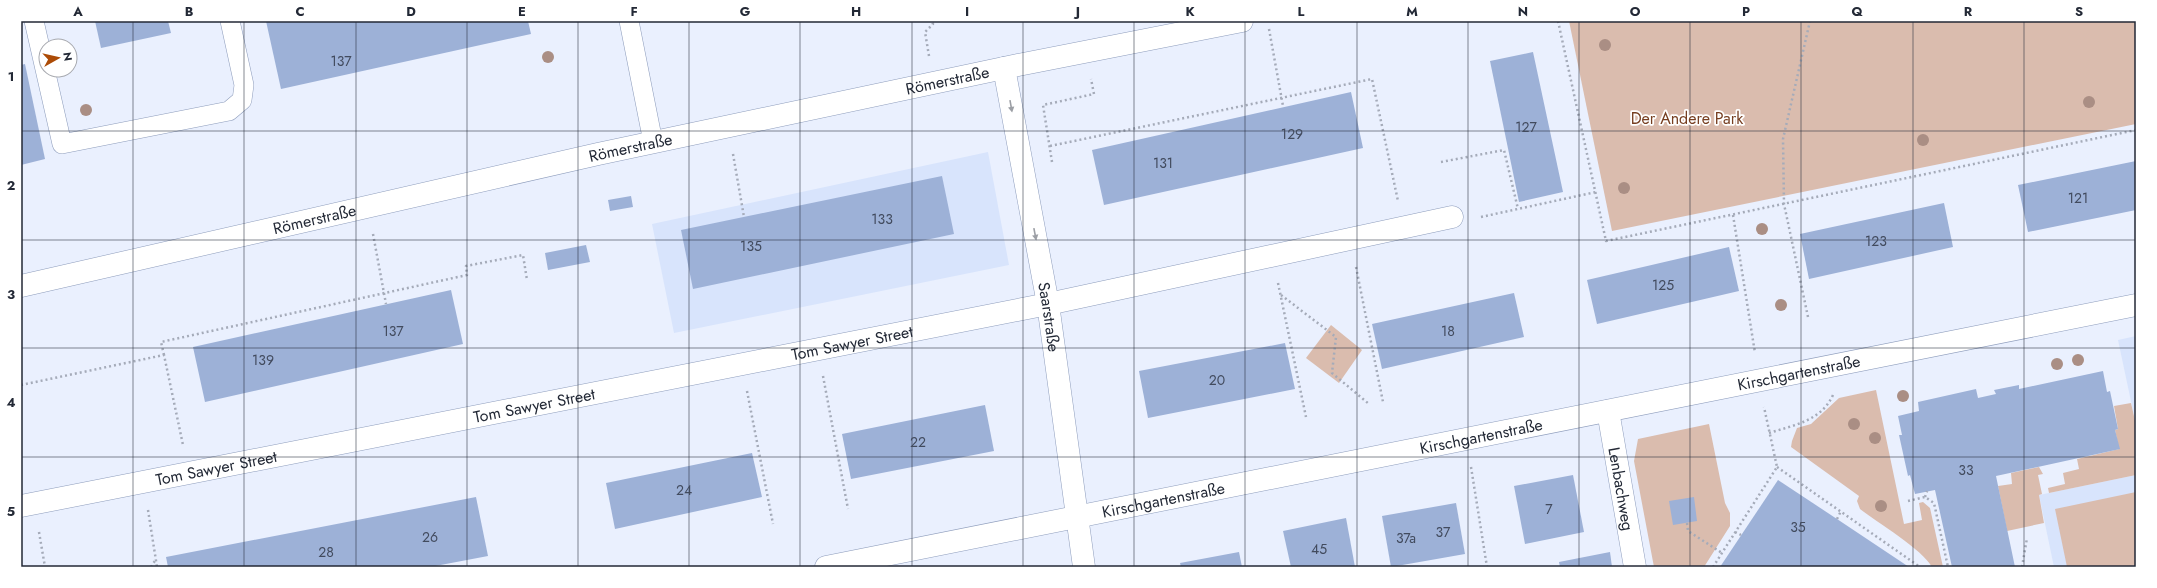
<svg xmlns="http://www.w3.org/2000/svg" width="2157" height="588" font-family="Jost,sans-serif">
<rect width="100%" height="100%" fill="#eaf0fe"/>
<g fill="#d8e4fc">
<path d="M 988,152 L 1009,265 L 674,333 L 652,224 Z"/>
<path d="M 2136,336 L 2136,425 L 2118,340 Z"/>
<path d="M 2136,475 L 2136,567 L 2054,567 L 2039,495 Z"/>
</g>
<g fill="#dabcae">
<path d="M 1569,21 L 2136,21 L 2136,124 L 1612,231 Z"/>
<path d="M 1331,325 L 1362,350 L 1339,383 L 1306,358 Z"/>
<path d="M 1876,390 L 1904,524 L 1922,520 L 1919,503 L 1923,502 L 1930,508 L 1943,567 L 1932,567 C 1922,549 1878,523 1860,509 L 1857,501 L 1859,496 L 1791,447 L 1792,441 L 1797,428 L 1811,424 L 1839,398 Z"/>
<path d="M 2131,403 L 2136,425 L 2136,475 L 2049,493 L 2048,488 L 2065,484 L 2063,473 L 2079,469 L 2077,459 L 2119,449 L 2115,430 L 2118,429 L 2114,406 Z"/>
<path d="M 1709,424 L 1725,503 L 1730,513 L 1730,526 L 1704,567 L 1654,567 L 1634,461 L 1638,439 Z"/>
<path d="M 2039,467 L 2043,474 L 2038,475 L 2042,494 L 2039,495 L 2044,523 L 2007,531 L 1998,486 L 2012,484 L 2011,473 Z"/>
<path d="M 2136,492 L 2136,565 L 2126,567 L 2067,567 L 2055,509 Z"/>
</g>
<g fill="#9db1d7">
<path d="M 95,21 L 168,21 L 171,33 L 101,48 Z"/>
<path d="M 266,21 L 528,21 L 531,34 L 281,89 Z"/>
<path d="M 1533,52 L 1563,192 L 1519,202 L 1490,61 Z"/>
<path d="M 25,64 L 45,159 L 21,165 L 21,65 Z"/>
<path d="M 1351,92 L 1363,148 L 1104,205 L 1092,150 Z"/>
<path d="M 2136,161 L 2136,210 L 2028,232 L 2018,185 Z"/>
<path d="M 942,176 L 954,234 L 693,289 L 681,230 Z"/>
<path d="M 631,196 L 633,207 L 610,211 L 608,200 Z"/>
<path d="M 1944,203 L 1953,247 L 1809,279 L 1800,234 Z"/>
<path d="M 586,245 L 590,262 L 548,270 L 545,253 Z"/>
<path d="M 1729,247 L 1739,291 L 1597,324 L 1587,280 Z"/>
<path d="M 451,290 L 463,344 L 205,402 L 193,347 Z"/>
<path d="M 1514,293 L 1524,337 L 1382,369 L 1372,324 Z"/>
<path d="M 1285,343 L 1295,389 L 1148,418 L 1139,371 Z"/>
<path d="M 2103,371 L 2107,392 L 2110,391 L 2118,429 L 2115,430 L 2120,449 L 1996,476 L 2015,567 L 1952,567 L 1935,490 L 1915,494 L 1910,475 L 1908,476 L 1899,435 L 1902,435 L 1898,416 L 1919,411 L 1918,402 L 1976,389 L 1978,398 L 1996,394 L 1994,390 L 2019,385 L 2019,389 Z"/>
<path d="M 985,405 L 994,451 L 851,479 L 842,434 Z"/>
<path d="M 752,453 L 762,497 L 615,529 L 606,483 Z"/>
<path d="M 1573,475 L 1584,532 L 1525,544 L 1514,486 Z"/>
<path d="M 1778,480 L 1837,519 L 1909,567 L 1720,567 Z"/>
<path d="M 476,497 L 488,556 L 430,567 L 168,567 L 166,557 Z"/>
<path d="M 1694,497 L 1697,521 L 1673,525 L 1669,501 Z"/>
<path d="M 1456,503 L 1465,554 L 1391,567 L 1382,516 Z"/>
<path d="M 1346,518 L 1355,567 L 1291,567 L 1283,531 Z"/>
<path d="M 1239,552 L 1242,567 L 1181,567 L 1180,563 Z"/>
<path d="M 1610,552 L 1612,567 L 1560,567 L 1559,562 Z"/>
</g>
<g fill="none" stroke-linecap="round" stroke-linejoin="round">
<defs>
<g id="lane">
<path d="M 34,21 L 62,144 L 229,111 L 242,100 L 244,85 L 230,21"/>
<path d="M 629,21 L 653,142"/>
</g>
<g id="street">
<path id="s1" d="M 1004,68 L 1048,304 L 1084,567"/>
<path id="s2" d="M 1608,411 L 1635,567"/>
<path id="s3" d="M 21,506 L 1048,304 L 1452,217"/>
<path id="s4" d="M 826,567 L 2136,305"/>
</g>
<g id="primary">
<path id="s5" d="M 21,286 L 598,154 L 1018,65 L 1242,21"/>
</g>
</defs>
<use href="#lane" stroke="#8e9dbc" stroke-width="20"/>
<use href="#street" stroke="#8e9dbc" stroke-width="23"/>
<use href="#primary" stroke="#8e9dbc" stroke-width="23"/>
<g stroke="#a5abb9" stroke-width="2.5" stroke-dasharray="2 3" stroke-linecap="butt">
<path d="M 1558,21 L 1606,241 L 2136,130"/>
<path d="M 1269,29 L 1283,106"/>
<path d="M 929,56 L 925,32 L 933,24 L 932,21"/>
<path d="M 1050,146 L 1372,79 L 1398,201"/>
<path d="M 733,154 L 744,217"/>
<path d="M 1052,162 L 1043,105 L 1094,94 L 1091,79"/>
<path d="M 1441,162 L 1504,150 L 1518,209"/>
<path d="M 1733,215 L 1755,353"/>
<path d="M 1481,217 L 1596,192"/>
<path d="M 373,234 L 386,304"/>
<path d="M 1356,267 L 1383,402"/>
<path d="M 1278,283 L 1306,417"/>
<path d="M 1281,295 L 1336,337 L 1332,373 L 1369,404"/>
<path d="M 1808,317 L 1784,204 L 1783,139 L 1810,21"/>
<path d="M 164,355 L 161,342 L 467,275 L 466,266 L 523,255 L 527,280"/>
<path d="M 823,376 L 848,509"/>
<path d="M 21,385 L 164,355 L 183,445"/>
<path d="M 747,391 L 773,524"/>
<path d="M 1769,433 C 1794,425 1821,421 1833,395"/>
<path d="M 1471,467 L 1487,567"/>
<path d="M 1777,467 L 1920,567"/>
<path d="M 1925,497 L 1927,491"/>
<path d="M 1908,501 L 1925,497 L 1934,503 L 1948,567"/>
<path d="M 148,510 L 157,567"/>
<path d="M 1837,519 L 1841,511"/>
<path d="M 1687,523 L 1688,531 L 1722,553"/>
<path d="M 39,532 L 45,567"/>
<path d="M 1735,532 L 1741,535"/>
<path d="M 151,567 L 156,559"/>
<path d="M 1713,567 L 1777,467 L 1764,407"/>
<path d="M 2022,567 L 2027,538"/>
</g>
<use href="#lane" stroke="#fff" stroke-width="19"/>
<use href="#street" stroke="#fff" stroke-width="22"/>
<use href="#primary" stroke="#fff" stroke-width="22"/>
</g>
<g fill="#aa8e84">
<circle cx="1605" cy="45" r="6"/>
<circle cx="548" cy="57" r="6"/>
<circle cx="2089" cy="102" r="6"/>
<circle cx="86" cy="110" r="6"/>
<circle cx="1923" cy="140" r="6"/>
<circle cx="1624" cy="188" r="6"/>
<circle cx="1762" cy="229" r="6"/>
<circle cx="1781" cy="305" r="6"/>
<circle cx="2078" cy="360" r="6"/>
<circle cx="2057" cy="364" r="6"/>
<circle cx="1903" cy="396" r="6"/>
<circle cx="1854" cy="424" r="6"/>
<circle cx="1875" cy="438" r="6"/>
<circle cx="1881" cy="506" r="6"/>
</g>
<defs><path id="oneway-solid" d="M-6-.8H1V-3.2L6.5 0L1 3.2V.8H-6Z"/></defs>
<g fill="#9c9fa5">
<use href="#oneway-solid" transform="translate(1011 106) rotate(80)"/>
<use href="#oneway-solid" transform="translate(1035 234) rotate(79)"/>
</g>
<path fill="none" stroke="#232936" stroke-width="1" stroke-opacity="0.55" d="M 133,21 L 133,567M 244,21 L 244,567M 356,21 L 356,567M 467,21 L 467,567M 578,21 L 578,567M 689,21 L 689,567M 800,21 L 800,567M 912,21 L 912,567M 1023,21 L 1023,567M 1134,21 L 1134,567M 1245,21 L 1245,567M 1357,21 L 1357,567M 1468,21 L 1468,567M 1579,21 L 1579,567M 1690,21 L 1690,567M 1801,21 L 1801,567M 1913,21 L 1913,567M 2024,21 L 2024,567M 21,131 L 2136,131M 21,240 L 2136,240M 21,348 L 2136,348M 21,457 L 2136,457"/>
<g text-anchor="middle" stroke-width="3.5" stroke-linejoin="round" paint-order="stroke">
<g font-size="14" fill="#424b5e">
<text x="341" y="66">137</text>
<text x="1526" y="132">127</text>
<text x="1292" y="139">129</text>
<text x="1163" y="168">131</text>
<text x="2078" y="203">121</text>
<text x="882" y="224">133</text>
<text x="1876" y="246">123</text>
<text x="751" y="251">135</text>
<text x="1663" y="290">125</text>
<text x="393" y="336">137</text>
<text x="1448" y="336">18</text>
<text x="263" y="365">139</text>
<text x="1217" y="385">20</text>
<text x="918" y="447">22</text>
<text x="1966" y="475">33</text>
<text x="684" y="495">24</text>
<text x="1549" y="514">7</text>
<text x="1798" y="532">35</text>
<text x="1443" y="537">37</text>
<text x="430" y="542">26</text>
<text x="1406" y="543">37a</text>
<text x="1319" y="554">45</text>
<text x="326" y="557">28</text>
</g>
<g font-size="16" fill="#232936" stroke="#fff">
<text dy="6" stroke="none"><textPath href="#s5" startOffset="949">Römerstraße</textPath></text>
<text dy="6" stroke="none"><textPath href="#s5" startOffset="625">Römerstraße</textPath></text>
<text dy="6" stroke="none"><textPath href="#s5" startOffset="301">Römerstraße</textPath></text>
<text dy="6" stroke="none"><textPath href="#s1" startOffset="253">Saarstraße</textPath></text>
<text dy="6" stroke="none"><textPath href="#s3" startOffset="847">Tom Sawyer Street</textPath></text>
<text dy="6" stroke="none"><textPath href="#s4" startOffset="992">Kirschgartenstraße</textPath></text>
<text dy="6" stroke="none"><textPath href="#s3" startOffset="523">Tom Sawyer Street</textPath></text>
<text dy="6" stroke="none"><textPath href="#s4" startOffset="668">Kirschgartenstraße</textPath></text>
<text dy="6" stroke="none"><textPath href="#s3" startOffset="199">Tom Sawyer Street</textPath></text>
<text dy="6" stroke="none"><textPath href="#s2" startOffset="79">Lenbachweg</textPath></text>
<text dy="6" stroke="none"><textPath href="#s4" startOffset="344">Kirschgartenstraße</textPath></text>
</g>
<g font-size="16" fill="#763e20" stroke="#fff">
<text x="1687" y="124">Der Andere Park</text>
</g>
</g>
<rect width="2157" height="588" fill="none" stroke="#ffffff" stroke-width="44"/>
<g transform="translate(58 58) rotate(82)"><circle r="19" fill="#ffffff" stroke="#a7a9af"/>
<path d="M0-3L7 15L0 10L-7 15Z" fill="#ac4b06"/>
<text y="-6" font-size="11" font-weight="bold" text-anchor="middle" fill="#232936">N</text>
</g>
<rect x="22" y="22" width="2113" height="544" fill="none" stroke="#232936" stroke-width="1.5"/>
<g font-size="13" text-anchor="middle" font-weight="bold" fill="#232936">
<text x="78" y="16">A</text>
<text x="189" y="16">B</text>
<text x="300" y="16">C</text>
<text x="411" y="16">D</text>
<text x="522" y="16">E</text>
<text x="634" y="16">F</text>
<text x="745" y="16">G</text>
<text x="856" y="16">H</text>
<text x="967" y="16">I</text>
<text x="1078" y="16">J</text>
<text x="1190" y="16">K</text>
<text x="1301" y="16">L</text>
<text x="1412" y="16">M</text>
<text x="1523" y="16">N</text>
<text x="1635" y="16">O</text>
<text x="1746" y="16">P</text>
<text x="1857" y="16">Q</text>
<text x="1968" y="16">R</text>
<text x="2079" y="16">S</text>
<text x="11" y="81">1</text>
<text x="11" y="190">2</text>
<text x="11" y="299">3</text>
<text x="11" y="407">4</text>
<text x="11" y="516">5</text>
</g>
</svg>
